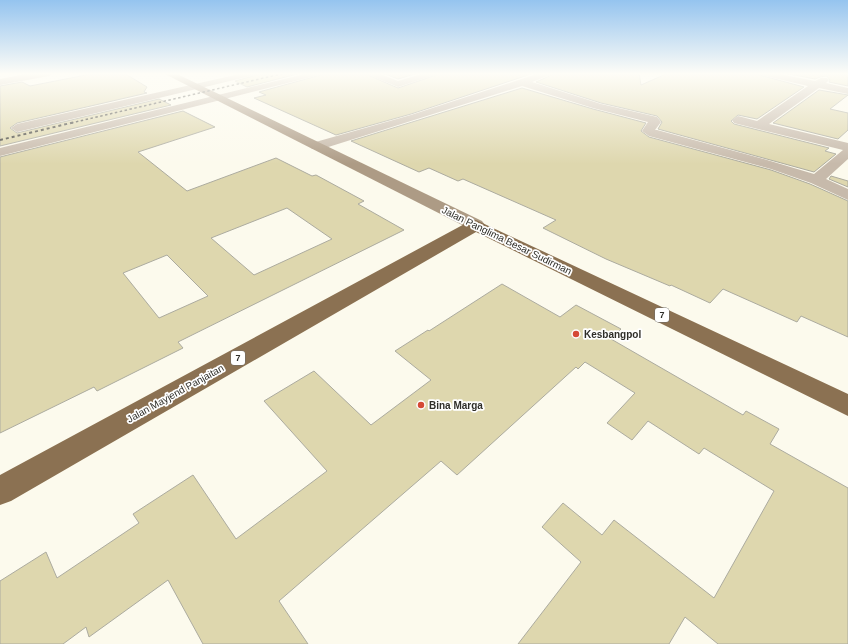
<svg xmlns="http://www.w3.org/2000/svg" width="848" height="644" font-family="Arial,sans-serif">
<rect width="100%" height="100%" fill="#fcfaed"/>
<g fill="#ded7ae" stroke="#acab9f" fill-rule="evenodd">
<path d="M 96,73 L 124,73 L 147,87 L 144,92 L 147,93 L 17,123 L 10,128 L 17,133 L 159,99 L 171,105 L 0,146 L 0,86 L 22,82 L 30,86 Z"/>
<path d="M 264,73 L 301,73 L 247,87 L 235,81 Z"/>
<path d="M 328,73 L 363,73 L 398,88 L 442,73 L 534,73 L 411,114 L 336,135 L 254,98 L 266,95 L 259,92 Z"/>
<path d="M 383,73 L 418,73 L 398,79 Z"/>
<path d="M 556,73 L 639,73 L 641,85 L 668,73 L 752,73 L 804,87 L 757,119 L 738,115 L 731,121 L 734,124 L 829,148 L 825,151 L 836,154 L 814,172 L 658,129 L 662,122 L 657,116 L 601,103 L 536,82 Z"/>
<path d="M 784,73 L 848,73 L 848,86 L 829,82 L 830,80 L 827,76 L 820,77 L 815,79 Z"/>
<path d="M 522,88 L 593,109 L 646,123 L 641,131 L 649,137 L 771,170 L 810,184 L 848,201 L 848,337 L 801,316 L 797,322 L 723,289 L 710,303 L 671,285 L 670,286 L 606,259 L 543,228 L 556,220 L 463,179 L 458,181 L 429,168 L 419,172 L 351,141 Z"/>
<path d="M 819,90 L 848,95 L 830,109 L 848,113 L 848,130 L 838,139 L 773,123 Z"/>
<path d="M 183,111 L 215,127 L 138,152 L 187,191 L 276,158 L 312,176 L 316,175 L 364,201 L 358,204 L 404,230 L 178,342 L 183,348 L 97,391 L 94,387 L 0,433 L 0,157 ZM 287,208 L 332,239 L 254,275 L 211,238 ZM 167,255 L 208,296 L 159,318 L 123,273 Z"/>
<path d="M 831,176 L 848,181 L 848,187 L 829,179 Z"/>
<path d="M 502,284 L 560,317 L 576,305 L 621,329 L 611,339 L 743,415 L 746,411 L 779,429 L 770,444 L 848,488 L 848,644 L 718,644 L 685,617 L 669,644 L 518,644 L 581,562 L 542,527 L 563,503 L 602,535 L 614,520 L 714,598 L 774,491 L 704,448 L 699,454 L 648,421 L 632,440 L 607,423 L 635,393 L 585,362 L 578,369 L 576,367 L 457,475 L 441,461 L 279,601 L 308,644 L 203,644 L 168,580 L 89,637 L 86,627 L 63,644 L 0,644 L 0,581 L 46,552 L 57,578 L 139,523 L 133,514 L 193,475 L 236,539 L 327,471 L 264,401 L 314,371 L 371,425 L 431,380 L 395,351 L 428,330 L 429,331 Z"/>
</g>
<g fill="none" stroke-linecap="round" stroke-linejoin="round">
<g fill="#c7baab" fill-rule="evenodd">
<path d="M 31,73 L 53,73 L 49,76 L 0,85 L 0,79 Z"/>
<path d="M 244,73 L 263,73 L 17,132 L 11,128 L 17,124 Z"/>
<path d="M 309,73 L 327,73 L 0,156 L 0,148 Z"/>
<path d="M 364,73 L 378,73 L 398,81 L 425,73 L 441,73 L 398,87 Z"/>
<path d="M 540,73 L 555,73 L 532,82 L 601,104 L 657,117 L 661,122 L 655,130 L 657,130 L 760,158 L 814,174 L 843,150 L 734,123 L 732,120 L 738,116 L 757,121 L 808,86 L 753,73 L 774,73 L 815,81 L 821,78 L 827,78 L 829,80 L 826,83 L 848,88 L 848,94 L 819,88 L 769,124 L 848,143 L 848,159 L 826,179 L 848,189 L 848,200 L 811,183 L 771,169 L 649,136 L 642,131 L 648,122 L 593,108 L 522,86 L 322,149 L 312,149 L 310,146 L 312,143 L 411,115 Z"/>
</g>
<path fill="#ad9b85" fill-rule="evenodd" d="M 163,73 L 175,73 L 482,221 L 485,225 L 482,229 L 476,230 L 470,229 Z"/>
<path fill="#8b7152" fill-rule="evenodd" d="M 476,220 L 848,394 L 848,416 L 476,232 L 11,501 L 0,505 L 0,475 L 470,221 Z"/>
<path stroke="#494842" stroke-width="1.5" stroke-dasharray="2.5 2.5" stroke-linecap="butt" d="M 71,123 L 285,73"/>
<path stroke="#494842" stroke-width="2" stroke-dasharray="3 3" stroke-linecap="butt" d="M 0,140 L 75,122"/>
</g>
<linearGradient id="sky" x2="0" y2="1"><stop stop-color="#95c4ef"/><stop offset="0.45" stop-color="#fefdf7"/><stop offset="1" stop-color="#fefdf7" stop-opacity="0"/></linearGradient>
<rect width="848" height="164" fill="url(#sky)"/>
<g fill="#d54935" stroke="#fff" stroke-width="1.5">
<circle cx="576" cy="334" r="4"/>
<circle cx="421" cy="405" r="4"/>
</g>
<g text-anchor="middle" stroke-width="3.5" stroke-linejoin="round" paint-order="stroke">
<g fill="#fff" stroke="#6d6d69" stroke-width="1">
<rect x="655" y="308" width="14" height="14" rx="3"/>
<rect x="231" y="351" width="14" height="14" rx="3"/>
</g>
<g font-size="9" font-weight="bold" fill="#2f2e29">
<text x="662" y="318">7</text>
<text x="238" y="361">7</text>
</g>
<g font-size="10" fill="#2f2e29" stroke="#fff">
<text transform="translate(507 240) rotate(26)" y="4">Jalan Panglima Besar Sudirman</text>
<text transform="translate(175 393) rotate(-29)" y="4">Jalan Mayjend Panjaitan</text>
</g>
<g font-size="10" font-weight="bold" fill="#2f2e29" stroke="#fff" text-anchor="start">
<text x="584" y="338">Kesbangpol</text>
<text x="429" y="409">Bina Marga</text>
</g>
</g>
</svg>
